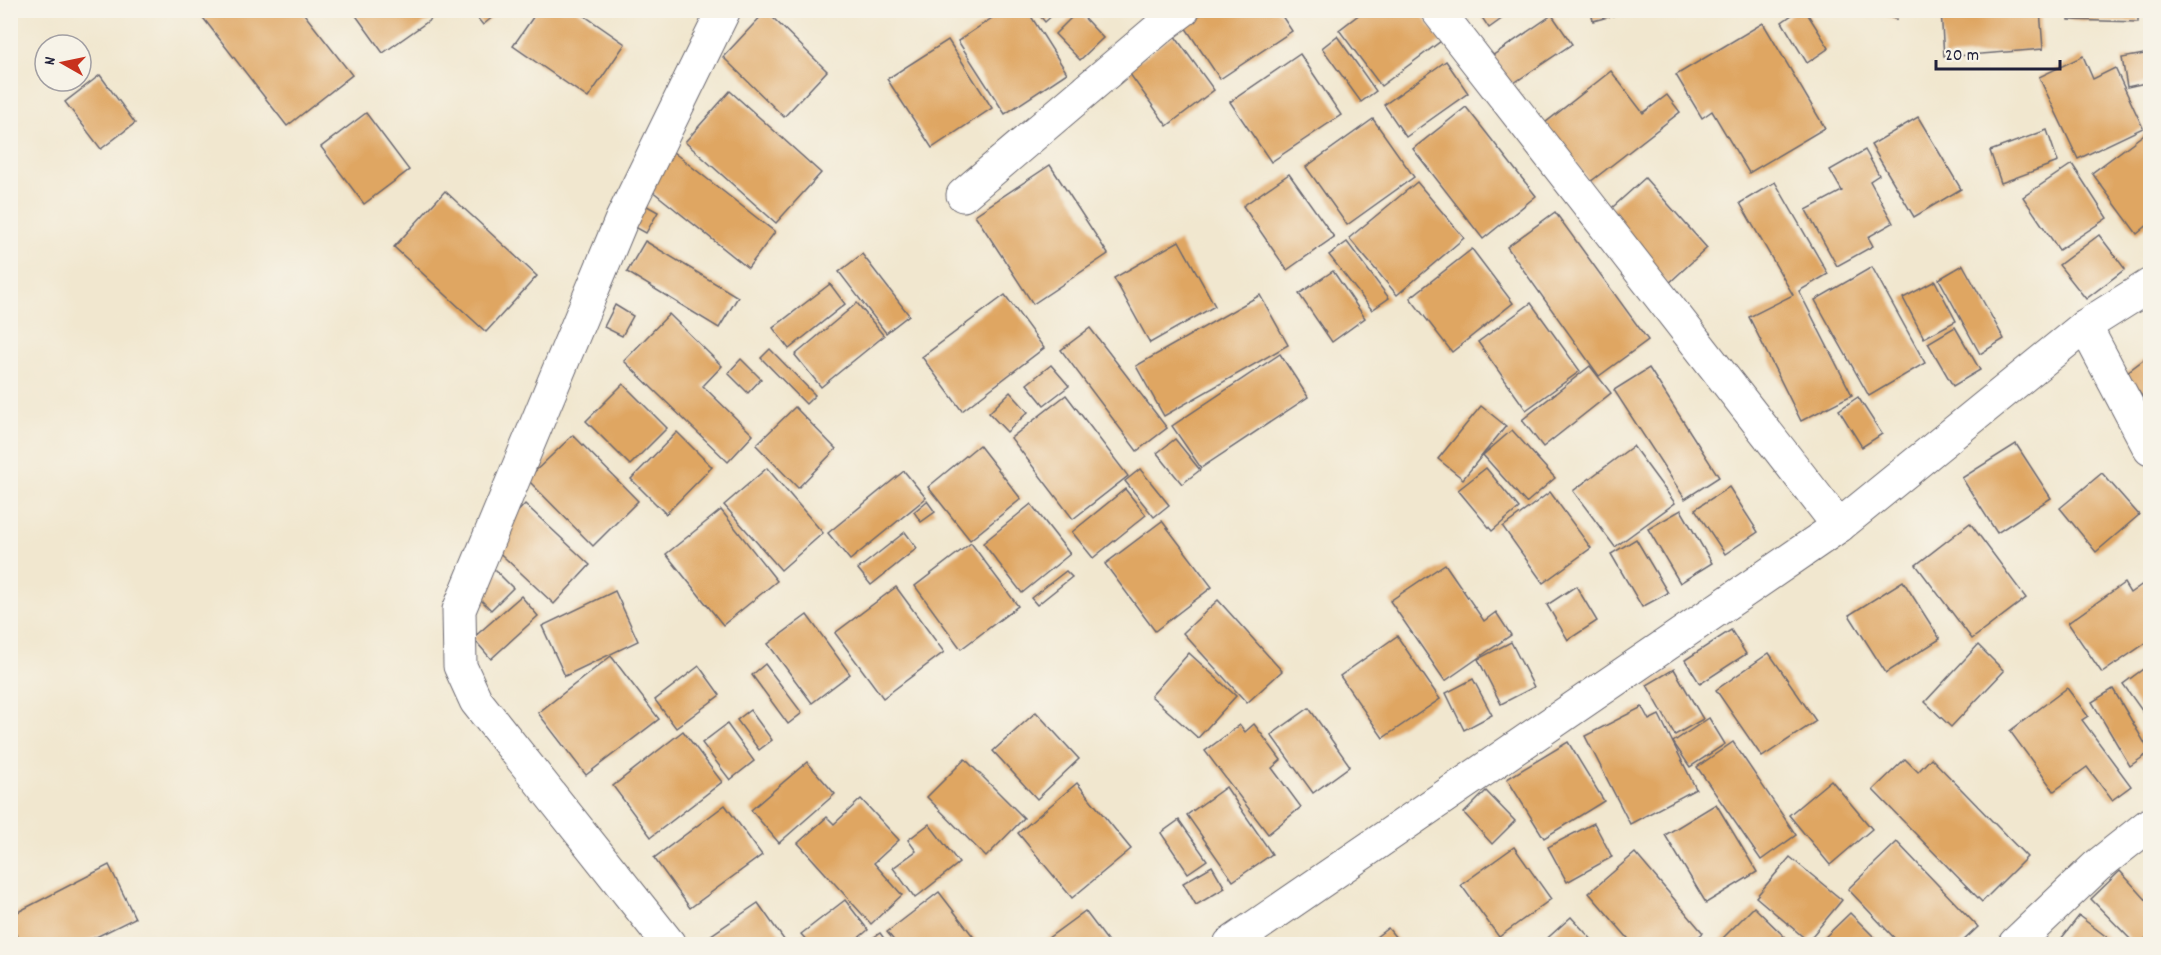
<svg xmlns="http://www.w3.org/2000/svg" width="2161" height="955" font-family="Dekko,sans-serif">
<rect width="100%" height="100%" fill="#f7f3e8"/>
<filter id="ink" filterUnits="userSpaceOnUse"><feTurbulence type="fractalNoise" baseFrequency=".0167" numOctaves="2"/><feDisplacementMap in="SourceGraphic" scale="12" xChannelSelector="R" yChannelSelector="G"/><feConvolveMatrix kernelMatrix="1 2 1 2 8 2 1 2 1" color-interpolation-filters="sRGB"/></filter>
<filter id="wash" filterUnits="userSpaceOnUse"><feTurbulence type="fractalNoise" baseFrequency=".008" numOctaves="4" result="noise"/><feDisplacementMap in="SourceGraphic" scale="24" xChannelSelector="R" yChannelSelector="G"/><feGaussianBlur stdDeviation="1.35" result="paint"/><feColorMatrix in="noise" values="0 0 0 0 0 0 0 0 0 0 0 0 0 0 0 0 0 1.4 0 .05"/><feComposite in="paint" operator="in"/></filter>
<g filter="url(#wash)">
<rect width="100%" height="100%" fill="#f1e7cf"/>
<g id="blocks">
<g fill="#dfa662">
<path d="M 197,10 L 301,10 L 352,75 L 287,126 Z"/>
<path d="M 352,10 L 429,10 L 434,17 L 383,53 Z"/>
<path d="M 471,10 L 501,10 L 483,25 Z"/>
<path d="M 538,10 L 576,10 L 625,44 L 588,98 L 513,46 Z"/>
<path d="M 1004,10 L 1027,10 L 1067,73 L 1005,114 L 958,41 Z"/>
<path d="M 1035,10 L 1058,10 L 1045,22 Z"/>
<path d="M 1197,10 L 1278,10 L 1292,31 L 1220,79 L 1181,21 Z"/>
<path d="M 1365,10 L 1418,10 L 1441,41 L 1381,86 L 1339,30 Z"/>
<path d="M 1477,10 L 1514,10 L 1489,28 Z"/>
<path d="M 1591,10 L 1623,10 L 1623,13 L 1593,21 Z"/>
<path d="M 1799,10 L 1805,10 L 1829,48 L 1807,63 L 1782,22 Z"/>
<path d="M 1876,10 L 1900,10 L 1896,20 Z"/>
<path d="M 1941,10 L 2040,10 L 2043,49 L 1944,57 Z"/>
<path d="M 2069,10 L 2138,10 L 2138,22 L 2069,20 Z"/>
<path d="M 766,11 L 827,71 L 784,117 L 723,57 Z"/>
<path d="M 1078,11 L 1103,38 L 1080,60 L 1055,34 Z"/>
<path d="M 1552,15 L 1572,44 L 1511,85 L 1492,56 Z"/>
<path d="M 1763,23 L 1825,128 L 1749,173 L 1712,111 L 1702,118 L 1676,75 Z"/>
<path d="M 1174,35 L 1214,90 L 1167,126 L 1127,70 Z"/>
<path d="M 1337,36 L 1376,91 L 1361,102 L 1322,48 Z"/>
<path d="M 948,40 L 992,108 L 932,148 L 887,79 Z"/>
<path d="M 2150,53 L 2150,82 L 2127,87 L 2122,58 Z"/>
<path d="M 1300,54 L 1341,115 L 1271,162 L 1230,102 Z"/>
<path d="M 2083,56 L 2093,79 L 2115,68 L 2143,128 L 2078,159 L 2039,77 Z"/>
<path d="M 1446,61 L 1468,93 L 1406,137 L 1384,105 Z"/>
<path d="M 1611,71 L 1643,113 L 1667,95 L 1680,112 L 1590,182 L 1545,123 Z"/>
<path d="M 100,75 L 135,123 L 101,149 L 65,102 Z"/>
<path d="M 730,91 L 821,173 L 776,223 L 685,142 Z"/>
<path d="M 1466,107 L 1536,196 L 1483,239 L 1413,149 Z"/>
<path d="M 366,113 L 409,170 L 364,204 L 321,147 Z"/>
<path d="M 1918,117 L 1961,189 L 1914,217 L 1871,145 Z"/>
<path d="M 1373,119 L 1414,177 L 1347,225 L 1306,167 Z"/>
<path d="M 2047,130 L 2058,162 L 2001,183 L 1990,151 Z"/>
<path d="M 2147,132 L 2150,137 L 2150,223 L 2137,234 L 2092,173 Z"/>
<path d="M 1865,150 L 1879,175 L 1870,181 L 1893,223 L 1868,237 L 1873,246 L 1837,266 L 1806,210 L 1842,191 L 1830,170 Z"/>
<path d="M 673,152 L 775,232 L 748,268 L 646,186 Z"/>
<path d="M 2072,164 L 2107,218 L 2059,250 L 2023,197 Z"/>
<path d="M 1050,165 L 1108,254 L 1033,304 L 975,215 Z"/>
<path d="M 1289,174 L 1334,237 L 1287,270 L 1243,206 Z"/>
<path d="M 1645,178 L 1707,248 L 1667,285 L 1604,215 Z"/>
<path d="M 1417,182 L 1464,238 L 1397,295 L 1349,238 Z"/>
<path d="M 1775,182 L 1828,274 L 1799,291 L 1852,395 L 1801,421 L 1749,317 L 1793,295 L 1740,203 Z"/>
<path d="M 445,191 L 537,276 L 486,332 L 394,247 Z"/>
<path d="M 638,201 L 658,212 L 646,233 L 626,222 Z"/>
<path d="M 1555,212 L 1648,340 L 1599,376 L 1507,247 Z"/>
<path d="M 2099,235 L 2125,269 L 2086,299 L 2059,265 Z"/>
<path d="M 645,241 L 738,297 L 719,328 L 627,272 Z"/>
<path d="M 1179,241 L 1215,306 L 1150,343 L 1114,278 Z"/>
<path d="M 1347,242 L 1389,298 L 1372,310 L 1329,255 Z"/>
<path d="M 1472,249 L 1513,303 L 1452,352 L 1410,298 Z"/>
<path d="M 862,254 L 909,315 L 886,333 L 839,272 Z"/>
<path d="M 1963,265 L 2004,339 L 1980,354 L 1939,279 Z"/>
<path d="M 1872,267 L 1925,363 L 1869,396 L 1815,300 Z"/>
<path d="M 1333,271 L 1365,318 L 1332,342 L 1299,294 Z"/>
<path d="M 1935,281 L 1956,321 L 1924,338 L 1903,298 Z"/>
<path d="M 830,284 L 845,304 L 789,349 L 773,328 Z"/>
<path d="M 1005,295 L 1044,348 L 962,411 L 922,357 Z"/>
<path d="M 1260,295 L 1288,345 L 1164,416 L 1136,366 Z"/>
<path d="M 857,303 L 884,336 L 821,387 L 795,355 Z"/>
<path d="M 1531,303 L 1580,371 L 1526,410 L 1478,342 Z"/>
<path d="M 615,305 L 633,316 L 622,336 L 604,327 Z"/>
<path d="M 669,314 L 722,366 L 703,386 L 753,435 L 728,462 L 624,361 Z"/>
<path d="M 1955,327 L 1980,370 L 1953,386 L 1928,343 Z"/>
<path d="M 1090,328 L 1167,428 L 1137,451 L 1061,350 Z"/>
<path d="M 770,349 L 815,395 L 806,404 L 761,358 Z"/>
<path d="M 1280,354 L 1308,397 L 1201,468 L 1172,426 Z"/>
<path d="M 2150,355 L 2150,408 L 2126,373 Z"/>
<path d="M 741,359 L 761,379 L 748,393 L 728,373 Z"/>
<path d="M 1051,365 L 1069,386 L 1044,405 L 1027,384 Z"/>
<path d="M 1590,366 L 1611,393 L 1543,447 L 1522,420 Z"/>
<path d="M 1649,368 L 1719,477 L 1685,499 L 1614,390 Z"/>
<path d="M 623,384 L 667,428 L 630,465 L 586,421 Z"/>
<path d="M 1010,392 L 1028,412 L 1007,432 L 989,413 Z"/>
<path d="M 1066,395 L 1128,476 L 1073,519 L 1011,438 Z"/>
<path d="M 1858,397 L 1882,434 L 1862,447 L 1839,410 Z"/>
<path d="M 1481,406 L 1506,426 L 1463,479 L 1438,459 Z"/>
<path d="M 795,407 L 836,449 L 798,488 L 756,445 Z"/>
<path d="M 1512,430 L 1555,478 L 1526,503 L 1483,455 Z"/>
<path d="M 677,432 L 712,467 L 666,514 L 631,479 Z"/>
<path d="M 573,435 L 638,501 L 593,546 L 527,479 Z"/>
<path d="M 1175,439 L 1200,470 L 1182,484 L 1157,453 Z"/>
<path d="M 2016,444 L 2051,498 L 1997,533 L 1962,478 Z"/>
<path d="M 979,445 L 1021,499 L 970,540 L 928,487 Z"/>
<path d="M 1633,446 L 1675,503 L 1615,547 L 1573,491 Z"/>
<path d="M 767,468 L 823,533 L 781,570 L 724,505 Z"/>
<path d="M 1486,468 L 1519,508 L 1492,531 L 1458,490 Z"/>
<path d="M 1140,469 L 1169,505 L 1154,517 L 1125,481 Z"/>
<path d="M 904,471 L 926,498 L 850,560 L 828,533 Z"/>
<path d="M 2102,473 L 2139,515 L 2096,552 L 2060,508 Z"/>
<path d="M 1729,487 L 1758,532 L 1725,554 L 1695,509 Z"/>
<path d="M 1125,489 L 1146,515 L 1093,558 L 1072,532 Z"/>
<path d="M 1550,492 L 1591,548 L 1543,583 L 1503,527 Z"/>
<path d="M 927,501 L 935,512 L 921,522 L 914,512 Z"/>
<path d="M 525,504 L 590,565 L 554,604 L 489,543 Z"/>
<path d="M 1031,504 L 1070,554 L 1022,593 L 983,543 Z"/>
<path d="M 721,510 L 777,581 L 723,625 L 666,554 Z"/>
<path d="M 1681,510 L 1712,563 L 1680,583 L 1648,529 Z"/>
<path d="M 1162,521 L 1212,587 L 1155,631 L 1105,564 Z"/>
<path d="M 1970,523 L 2026,598 L 1972,639 L 1916,565 Z"/>
<path d="M 905,532 L 917,548 L 871,585 L 858,569 Z"/>
<path d="M 1636,539 L 1668,593 L 1642,607 L 1611,554 Z"/>
<path d="M 971,543 L 1018,606 L 961,649 L 915,586 Z"/>
<path d="M 1445,564 L 1484,621 L 1496,612 L 1511,635 L 1445,681 L 1390,601 Z"/>
<path d="M 493,568 L 513,588 L 491,610 L 471,590 Z"/>
<path d="M 1066,571 L 1072,577 L 1037,605 L 1031,598 Z"/>
<path d="M 2150,579 L 2150,640 L 2102,673 L 2068,623 L 2124,583 L 2130,593 Z"/>
<path d="M 1903,581 L 1940,639 L 1886,673 L 1849,615 Z"/>
<path d="M 1576,586 L 1597,621 L 1568,640 L 1547,605 Z"/>
<path d="M 896,587 L 944,652 L 883,698 L 835,633 Z"/>
<path d="M 615,591 L 638,641 L 565,676 L 542,626 Z"/>
<path d="M 521,596 L 538,616 L 491,659 L 473,638 Z"/>
<path d="M 1218,600 L 1282,671 L 1247,703 L 1183,633 Z"/>
<path d="M 807,615 L 850,674 L 812,703 L 768,644 Z"/>
<path d="M 1731,630 L 1746,654 L 1700,684 L 1685,660 Z"/>
<path d="M 1397,636 L 1440,699 L 1383,738 L 1340,676 Z"/>
<path d="M 1511,642 L 1534,687 L 1501,704 L 1478,659 Z"/>
<path d="M 1978,645 L 2004,671 L 1951,727 L 1925,702 Z"/>
<path d="M 1189,653 L 1236,696 L 1198,738 L 1151,696 Z"/>
<path d="M 1769,653 L 1816,721 L 1762,757 L 1716,690 Z"/>
<path d="M 611,656 L 659,719 L 586,775 L 538,713 Z"/>
<path d="M 765,664 L 802,713 L 788,724 L 752,675 Z"/>
<path d="M 2150,664 L 2150,722 L 2123,684 Z"/>
<path d="M 699,666 L 720,695 L 676,728 L 655,700 Z"/>
<path d="M 1674,669 L 1703,719 L 1675,735 L 1647,685 Z"/>
<path d="M 1473,679 L 1492,715 L 1464,730 L 1446,693 Z"/>
<path d="M 2067,688 L 2088,716 L 2082,720 L 2131,786 L 2112,800 L 2087,767 L 2054,791 L 2010,731 Z"/>
<path d="M 2113,689 L 2150,752 L 2130,766 L 2092,702 Z"/>
<path d="M 1642,707 L 1649,720 L 1659,715 L 1696,789 L 1630,824 L 1585,736 Z"/>
<path d="M 1309,708 L 1350,766 L 1313,793 L 1271,735 Z"/>
<path d="M 750,710 L 772,740 L 759,750 L 737,720 Z"/>
<path d="M 1036,712 L 1079,759 L 1037,799 L 993,751 Z"/>
<path d="M 1709,718 L 1725,744 L 1690,767 L 1673,742 Z"/>
<path d="M 727,724 L 754,761 L 730,780 L 702,743 Z"/>
<path d="M 1254,724 L 1281,760 L 1272,768 L 1301,807 L 1268,834 L 1205,751 L 1240,725 L 1245,732 Z"/>
<path d="M 683,731 L 722,782 L 651,837 L 613,786 Z"/>
<path d="M 1568,742 L 1604,801 L 1544,838 L 1507,779 Z"/>
<path d="M 1733,742 L 1796,835 L 1761,860 L 1697,767 Z"/>
<path d="M 1931,758 L 2027,857 L 1982,902 L 1873,790 L 1905,759 L 1918,772 Z"/>
<path d="M 965,759 L 1024,818 L 986,857 L 927,797 Z"/>
<path d="M 807,762 L 835,794 L 779,843 L 751,810 Z"/>
<path d="M 1831,780 L 1872,829 L 1830,865 L 1789,815 Z"/>
<path d="M 1077,783 L 1131,849 L 1072,898 L 1018,833 Z"/>
<path d="M 1226,787 L 1272,854 L 1233,881 L 1187,815 Z"/>
<path d="M 1486,791 L 1515,821 L 1492,844 L 1464,813 Z"/>
<path d="M 861,799 L 899,840 L 874,863 L 902,895 L 871,924 L 798,843 L 827,817 L 834,824 Z"/>
<path d="M 1716,804 L 1757,872 L 1706,903 L 1665,835 Z"/>
<path d="M 725,805 L 762,855 L 690,908 L 654,858 Z"/>
<path d="M 1179,820 L 1207,860 L 1188,873 L 1161,833 Z"/>
<path d="M 1594,823 L 1612,857 L 1567,882 L 1548,847 Z"/>
<path d="M 929,824 L 959,863 L 915,898 L 893,868 L 916,851 L 908,840 Z"/>
<path d="M 1897,842 L 1978,927 L 1960,944 L 1900,944 L 1848,889 Z"/>
<path d="M 1514,847 L 1551,899 L 1499,937 L 1461,885 Z"/>
<path d="M 1635,853 L 1703,933 L 1689,944 L 1633,944 L 1589,893 Z"/>
<path d="M 1790,857 L 1842,900 L 1808,941 L 1756,897 Z"/>
<path d="M 109,865 L 135,918 L 82,944 L 21,944 L 10,923 L 10,916 Z"/>
<path d="M 1212,866 L 1225,888 L 1196,905 L 1183,883 Z"/>
<path d="M 2120,871 L 2150,904 L 2150,934 L 2140,944 L 2135,944 L 2091,899 Z"/>
<path d="M 939,892 L 979,944 L 897,944 L 887,932 Z"/>
<path d="M 845,900 L 868,930 L 851,944 L 810,944 L 801,934 Z"/>
<path d="M 758,903 L 787,944 L 712,944 L 707,938 Z"/>
<path d="M 1754,907 L 1792,944 L 1717,944 Z"/>
<path d="M 1085,911 L 1110,944 L 1051,944 L 1047,939 Z"/>
<path d="M 1850,913 L 1881,944 L 1825,944 L 1821,941 Z"/>
<path d="M 2079,916 L 2116,944 L 2057,944 Z"/>
<path d="M 1571,917 L 1596,944 L 1541,944 Z"/>
<path d="M 1388,928 L 1401,944 L 1367,944 Z"/>
<path d="M 880,933 L 888,944 L 864,944 Z"/>
</g>
</g>
</g>
<g filter="url(#ink)">
<use href="#blocks" fill-opacity="0" stroke="#6a676f" stroke-width="1.5"/>
<g fill="none" stroke-linecap="round" stroke-linejoin="round">
<defs>
<g id="minor">
<path d="M 1437,10 L 1839,526"/>
<path d="M 963,195 L 1163,25 L 1183,10"/>
<path d="M 2085,326 L 2150,449"/>
<path d="M 669,944 L 476,701 L 460,666 L 459,610 L 621,221 L 724,10"/>
<path d="M 1230,944 L 1839,526 L 2085,326 L 2150,285"/>
<path d="M 2015,944 L 2097,866 L 2150,824"/>
</g>
</defs>
<use href="#minor" stroke="#6a676f" stroke-width="35"/>
<use href="#minor" stroke="#fff" stroke-width="33"/>
</g>
</g>
<rect width="2161" height="955" fill="none" stroke="#f7f3e8" stroke-width="36"/>
<g transform="translate(63 63) rotate(279)"><circle r="28" fill="#f7f3e8" stroke="#a29fa3" stroke-width="1.5"/>
<path d="M0-4.5L10 22L0 15L-10 22Z" fill="#c8321e"/>
<text y="-9" font-size="16" font-weight="bold" text-anchor="middle" fill="#22223b">N</text>
</g>
<path d="M1936 60v9h124v-9" fill="none" stroke="#22223b" stroke-width="3"/>
<text x="1945" y="60" font-size="18" fill="#22223b" stroke="#f7f3e8" stroke-width="4.5" paint-order="stroke">20 m</text>
</svg>
